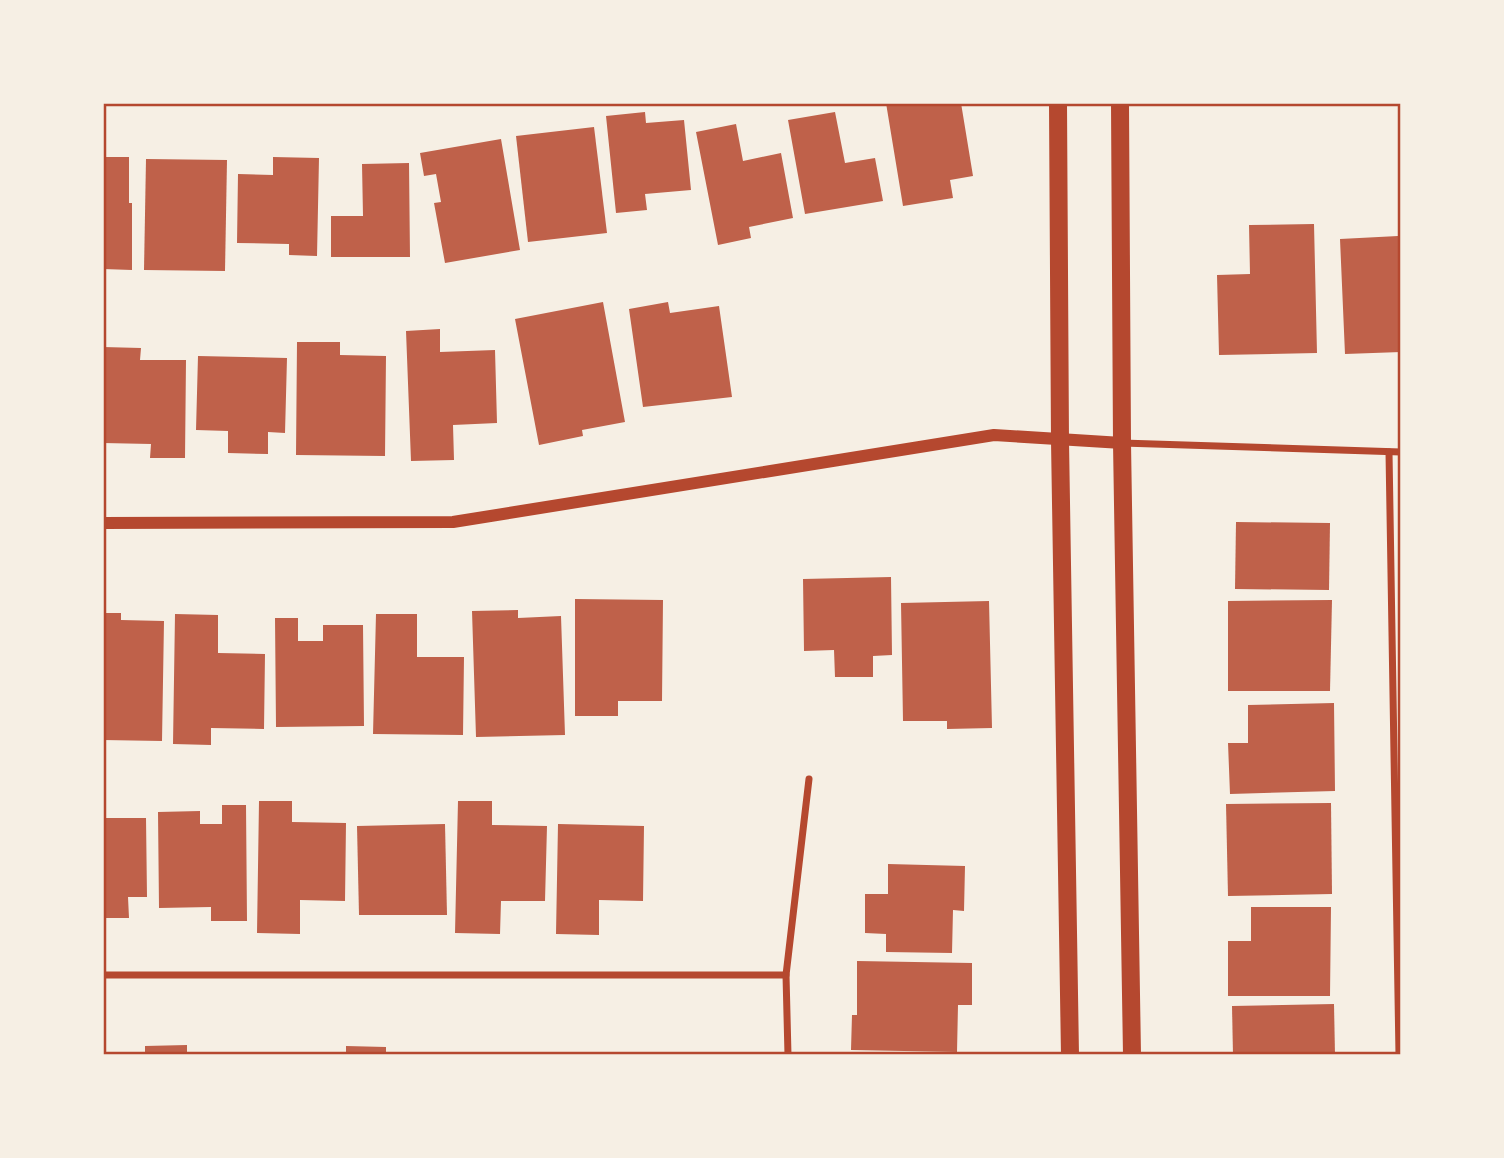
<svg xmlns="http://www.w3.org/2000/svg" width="1504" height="1158" font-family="Arial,sans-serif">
<rect width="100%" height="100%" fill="#f6efe4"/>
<g fill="#bf614a">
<path d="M 886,103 L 961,103 L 973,176 L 950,180 L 953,198 L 903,206 Z"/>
<path d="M 645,112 L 646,123 L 684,120 L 691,190 L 645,194 L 647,210 L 616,213 L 606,116 Z"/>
<path d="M 835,112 L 845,163 L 875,158 L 883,201 L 805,214 L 788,120 Z"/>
<path d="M 736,124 L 743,161 L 781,153 L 793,218 L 749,227 L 751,238 L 718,245 L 696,132 Z"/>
<path d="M 594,127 L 607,233 L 528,242 L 516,136 Z"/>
<path d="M 501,139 L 520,250 L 445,263 L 434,203 L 441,202 L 436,174 L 424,176 L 420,153 Z"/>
<path d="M 103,157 L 129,157 L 129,203 L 132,203 L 132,270 L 103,269 Z"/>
<path d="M 273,157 L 319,158 L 317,256 L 289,255 L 289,244 L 237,243 L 238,174 L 273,175 Z"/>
<path d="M 146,159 L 227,160 L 225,271 L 144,270 Z"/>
<path d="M 409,163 L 410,257 L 331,257 L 331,216 L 363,216 L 362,164 Z"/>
<path d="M 1314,224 L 1317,353 L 1219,355 L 1217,275 L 1250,274 L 1249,225 Z"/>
<path d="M 1398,236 L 1399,262 L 1401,262 L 1401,352 L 1345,354 L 1340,239 Z"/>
<path d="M 603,302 L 625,422 L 582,430 L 583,436 L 539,445 L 515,319 Z"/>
<path d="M 668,302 L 670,313 L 719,306 L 732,397 L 643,407 L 629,309 Z"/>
<path d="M 440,329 L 440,352 L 495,350 L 497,423 L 453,425 L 454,460 L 411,461 L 406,331 Z"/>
<path d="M 297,342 L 340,342 L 340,355 L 386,356 L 385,456 L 296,455 Z"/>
<path d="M 103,347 L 141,348 L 140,360 L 186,360 L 185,458 L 150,458 L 151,444 L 103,443 Z"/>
<path d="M 198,356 L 287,358 L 285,433 L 268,432 L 268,454 L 228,453 L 228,431 L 196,430 Z"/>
<path d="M 1236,522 L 1330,523 L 1329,590 L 1235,589 Z"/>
<path d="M 891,577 L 892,655 L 873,656 L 873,677 L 835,677 L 834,650 L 804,651 L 803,579 Z"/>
<path d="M 575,599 L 663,600 L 662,701 L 618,701 L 618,716 L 575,716 Z"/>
<path d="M 1332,600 L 1330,691 L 1228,691 L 1228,601 Z"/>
<path d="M 989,601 L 992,728 L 947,729 L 947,721 L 903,721 L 901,603 Z"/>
<path d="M 518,610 L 518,618 L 561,616 L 565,735 L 476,737 L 472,611 Z"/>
<path d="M 103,613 L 121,613 L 121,620 L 164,621 L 162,741 L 103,740 Z"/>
<path d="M 175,614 L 218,615 L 218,653 L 265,654 L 264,729 L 211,728 L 211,745 L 173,744 Z"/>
<path d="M 376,614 L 417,614 L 417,657 L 464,657 L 463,735 L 373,734 Z"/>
<path d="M 275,618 L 298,618 L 298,641 L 323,641 L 323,625 L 363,625 L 364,726 L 276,727 Z"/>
<path d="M 1334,703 L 1335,791 L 1230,794 L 1228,743 L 1248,743 L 1248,705 Z"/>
<path d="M 259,801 L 292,801 L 292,822 L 346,823 L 345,901 L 300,900 L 300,934 L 257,933 Z"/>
<path d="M 458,801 L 492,801 L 492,825 L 547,826 L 545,901 L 501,901 L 500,934 L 455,933 Z"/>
<path d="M 1331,803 L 1332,894 L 1228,896 L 1226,804 Z"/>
<path d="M 222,805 L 246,805 L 247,921 L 211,921 L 211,907 L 159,908 L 158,812 L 200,811 L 200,824 L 222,824 Z"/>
<path d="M 103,818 L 146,818 L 147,897 L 128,897 L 129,918 L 103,918 Z"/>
<path d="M 445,824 L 447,915 L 359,915 L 357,826 Z"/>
<path d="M 558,824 L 644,826 L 643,901 L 599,900 L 599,935 L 556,934 Z"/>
<path d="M 888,864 L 965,866 L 964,911 L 953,910 L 952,953 L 886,952 L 886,934 L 865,933 L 865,894 L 888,894 Z"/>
<path d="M 1251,907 L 1331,907 L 1330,996 L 1228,996 L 1228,941 L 1251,941 Z"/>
<path d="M 857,961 L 972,963 L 972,1005 L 958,1005 L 957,1052 L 851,1050 L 852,1015 L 857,1015 Z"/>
<path d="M 1334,1004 L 1335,1055 L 1233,1055 L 1232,1006 Z"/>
<path d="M 187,1045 L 187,1055 L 145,1055 L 145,1046 Z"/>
<path d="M 346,1046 L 386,1047 L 386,1055 L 346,1055 Z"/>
</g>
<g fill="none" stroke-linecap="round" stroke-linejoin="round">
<g stroke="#b5482f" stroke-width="7">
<path d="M 1122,443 L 1401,452"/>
<path d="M 1389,452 L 1399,1055"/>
<path d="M 103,975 L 786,975"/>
<path d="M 788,1055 L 786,975 L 809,779"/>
</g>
<path stroke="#b5482f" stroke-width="12" d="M 103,523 L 453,522 L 994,435 L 1122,443"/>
<g stroke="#b5482f" stroke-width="18">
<path d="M 1058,103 L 1060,441 L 1070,1055"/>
<path d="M 1120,103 L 1122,443 L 1132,1055"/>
</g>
</g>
<rect width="1504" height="1158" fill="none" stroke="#f6efe4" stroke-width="210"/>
<rect x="105" y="105" width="1294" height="948" fill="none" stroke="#b5482f" stroke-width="2.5"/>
</svg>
